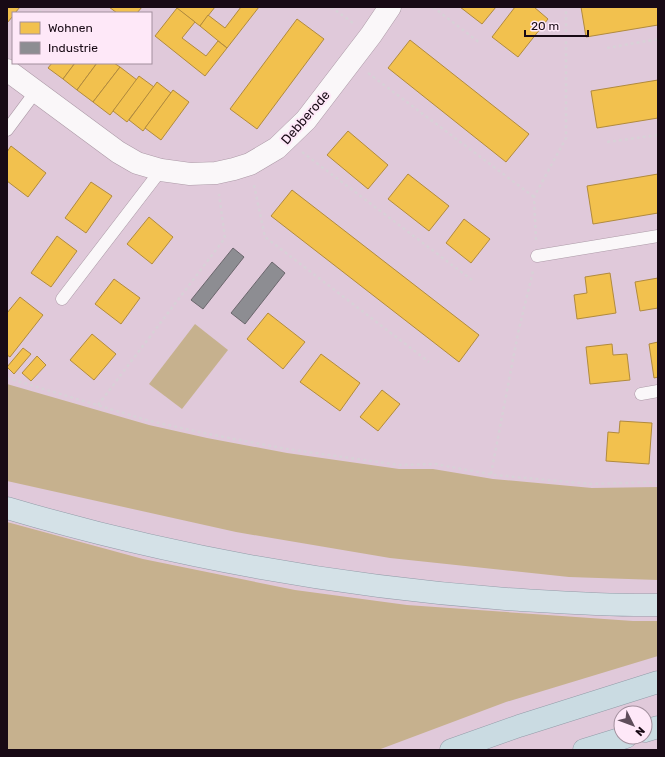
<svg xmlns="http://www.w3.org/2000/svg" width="665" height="757" font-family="Rubik,sans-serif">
<rect width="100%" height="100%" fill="#e0c9da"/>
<g fill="#c6b18e">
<path d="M 195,324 L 228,350 L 182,409 L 149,384 Z"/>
<path d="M 7,384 L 149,425 L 207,438 L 287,453 L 399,469 L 433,469 L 493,479 L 592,488 L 658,487 L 658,580 L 569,577 L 390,558 L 236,532 L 7,481 Z"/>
<path d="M 7,522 L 143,559 L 295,590 L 407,605 L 633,621 L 658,621 L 658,656 L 506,702 L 378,750 L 7,750 Z"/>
</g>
<g fill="#f2c14e" stroke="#b18a3d">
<path d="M 7,7 L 20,7 L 15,13 L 13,13 L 13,16 L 7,23 Z"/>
<path d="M 109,7 L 142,7 L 137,13 L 117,13 Z"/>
<path d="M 175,7 L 215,7 L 200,26 Z"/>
<path d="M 241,7 L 259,7 L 227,48 L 200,26 L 208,15 L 225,28 Z"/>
<path d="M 460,7 L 496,7 L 482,24 Z"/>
<path d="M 515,7 L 534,7 L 548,19 L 518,57 L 492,37 Z"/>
<path d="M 581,7 L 658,7 L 658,25 L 586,37 Z"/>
<path d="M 177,8 L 195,22 L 182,38 L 206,56 L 218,41 L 227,48 L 205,76 L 155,36 Z"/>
<path d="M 297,19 L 324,39 L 257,129 L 230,109 Z"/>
<path d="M 410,40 L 529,134 L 506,162 L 388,68 Z"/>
<path d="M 52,63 L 75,63 L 63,79 L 48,68 Z"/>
<path d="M 75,63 L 97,63 L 77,90 L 63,79 Z"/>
<path d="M 97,63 L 114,63 L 120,67 L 93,102 L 77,90 Z"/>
<path d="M 120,67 L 137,80 L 110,115 L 93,102 Z"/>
<path d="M 139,76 L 154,87 L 127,122 L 113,111 Z"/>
<path d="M 658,80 L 658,118 L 597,128 L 591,91 Z"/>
<path d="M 157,82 L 171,93 L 143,131 L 129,120 Z"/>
<path d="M 173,90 L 189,102 L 161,140 L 145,128 Z"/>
<path d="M 348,131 L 388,165 L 368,189 L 327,155 Z"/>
<path d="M 11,146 L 46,173 L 28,197 L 7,181 L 7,152 Z"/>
<path d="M 408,174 L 449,206 L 429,231 L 388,199 Z"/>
<path d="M 658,174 L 658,213 L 593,224 L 587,186 Z"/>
<path d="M 91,182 L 112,196 L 86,233 L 65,218 Z"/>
<path d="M 292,190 L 479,335 L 459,362 L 271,216 Z"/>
<path d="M 149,217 L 173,237 L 152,264 L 127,244 Z"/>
<path d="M 464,219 L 490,239 L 471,263 L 446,243 Z"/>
<path d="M 57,236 L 77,251 L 51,287 L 31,273 Z"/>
<path d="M 610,273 L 616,313 L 577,319 L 574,295 L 587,293 L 585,277 Z"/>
<path d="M 658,278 L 658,308 L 640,311 L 635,282 Z"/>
<path d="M 114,279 L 140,298 L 121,324 L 95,304 Z"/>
<path d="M 20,297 L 43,315 L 10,357 L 7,355 L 7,313 Z"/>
<path d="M 268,313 L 305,342 L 283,369 L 247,339 Z"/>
<path d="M 92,334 L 116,354 L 94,380 L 70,360 Z"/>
<path d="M 658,342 L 658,377 L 654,378 L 649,344 Z"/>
<path d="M 612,344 L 613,355 L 627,354 L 630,380 L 590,384 L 586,347 Z"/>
<path d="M 23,348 L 31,354 L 14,374 L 7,367 Z"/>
<path d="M 321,354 L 360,383 L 340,411 L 300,382 Z"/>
<path d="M 37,356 L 46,365 L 31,381 L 22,373 Z"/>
<path d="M 382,390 L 400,404 L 378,431 L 360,417 Z"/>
<path d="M 620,421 L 652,423 L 649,464 L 606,461 L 608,432 L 619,433 Z"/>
</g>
<g fill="#8d8d92" stroke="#6a666c">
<path d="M 233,248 L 244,257 L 203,309 L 191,300 Z"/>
<path d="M 272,262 L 285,273 L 245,324 L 231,313 Z"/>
</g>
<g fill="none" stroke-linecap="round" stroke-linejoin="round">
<defs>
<g id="service">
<path d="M 7,130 L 36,91"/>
<path d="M 537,256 L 658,236"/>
<path d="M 62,299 L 161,170"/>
<path d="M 641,394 L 658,391"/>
</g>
<path id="minor" d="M 7,70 L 118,152 L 137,163 L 161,170 L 190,174 L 216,173 L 234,169 L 250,164 L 277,148 L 306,120 L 371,35 L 390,7"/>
<path id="trunk" d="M 7,508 C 169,556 337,586 506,599 C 556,602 607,606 658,605"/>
<g id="motorway">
<path d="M 645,731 L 658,727"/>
<path d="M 451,750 L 519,726 L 658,682"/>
<path d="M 584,750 L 626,737"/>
</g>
</defs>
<use href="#service" stroke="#ac9aa7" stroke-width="13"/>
<use href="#minor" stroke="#ac9aa7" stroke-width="23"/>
<use href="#trunk" stroke="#929ca8" stroke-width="23"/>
<use href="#motorway" stroke="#929ca8" stroke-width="23"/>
<g stroke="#d8d1d7" stroke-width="2.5" stroke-dasharray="3 3" stroke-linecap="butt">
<path d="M 331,7 L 353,23"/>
<path d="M 433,7 L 480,43"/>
<path d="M 39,13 L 44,7"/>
<path d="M 607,48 L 658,39"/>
<path d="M 368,73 L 534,197"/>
<path d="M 607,142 L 658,135"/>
<path d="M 302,152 L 472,280"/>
<path d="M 254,185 L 265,237 L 429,362"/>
<path d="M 536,240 L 534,197 L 566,138 L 566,7"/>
<path d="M 7,378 L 150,421 L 208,434 L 287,449 L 399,465 L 435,464 L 494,475 L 591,484 L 658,482"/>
<path d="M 98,405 L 225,238 L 219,194"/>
<path d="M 491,474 L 518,333 L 533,271"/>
</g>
<use href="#service" stroke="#faf7f9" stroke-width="12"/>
<use href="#minor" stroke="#faf7f9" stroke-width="22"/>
<use href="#trunk" stroke="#d4e1e7" stroke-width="22"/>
<use href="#motorway" stroke="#cadbe2" stroke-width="22"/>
</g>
<g text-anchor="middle" stroke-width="4" stroke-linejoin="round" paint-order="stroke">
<g font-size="13" fill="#180a15" stroke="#fee8f8">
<text transform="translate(305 117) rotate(-49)" y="5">Debberode</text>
</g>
</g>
<rect width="665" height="757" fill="none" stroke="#180a15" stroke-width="16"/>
<rect x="12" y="12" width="140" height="52" fill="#fee8f8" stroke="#a28f9d"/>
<rect x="20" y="22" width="20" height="12" fill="#f2c14e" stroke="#a28f9d"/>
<text x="48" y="32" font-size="12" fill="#180a15">Wohnen</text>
<rect x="20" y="42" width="20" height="12" fill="#8d8d92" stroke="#a28f9d"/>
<text x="48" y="52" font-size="12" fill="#180a15">Industrie</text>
<g transform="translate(633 725) rotate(132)"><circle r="19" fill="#fee8f8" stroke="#a28f9d"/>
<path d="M0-3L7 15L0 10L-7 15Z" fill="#5e4d5a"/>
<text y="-6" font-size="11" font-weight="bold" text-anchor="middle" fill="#180a15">N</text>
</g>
<path d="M525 30v6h63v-6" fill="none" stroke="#180a15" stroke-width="2"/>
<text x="531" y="30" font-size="12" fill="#180a15" stroke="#fee8f8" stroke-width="3" paint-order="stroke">20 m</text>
</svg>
